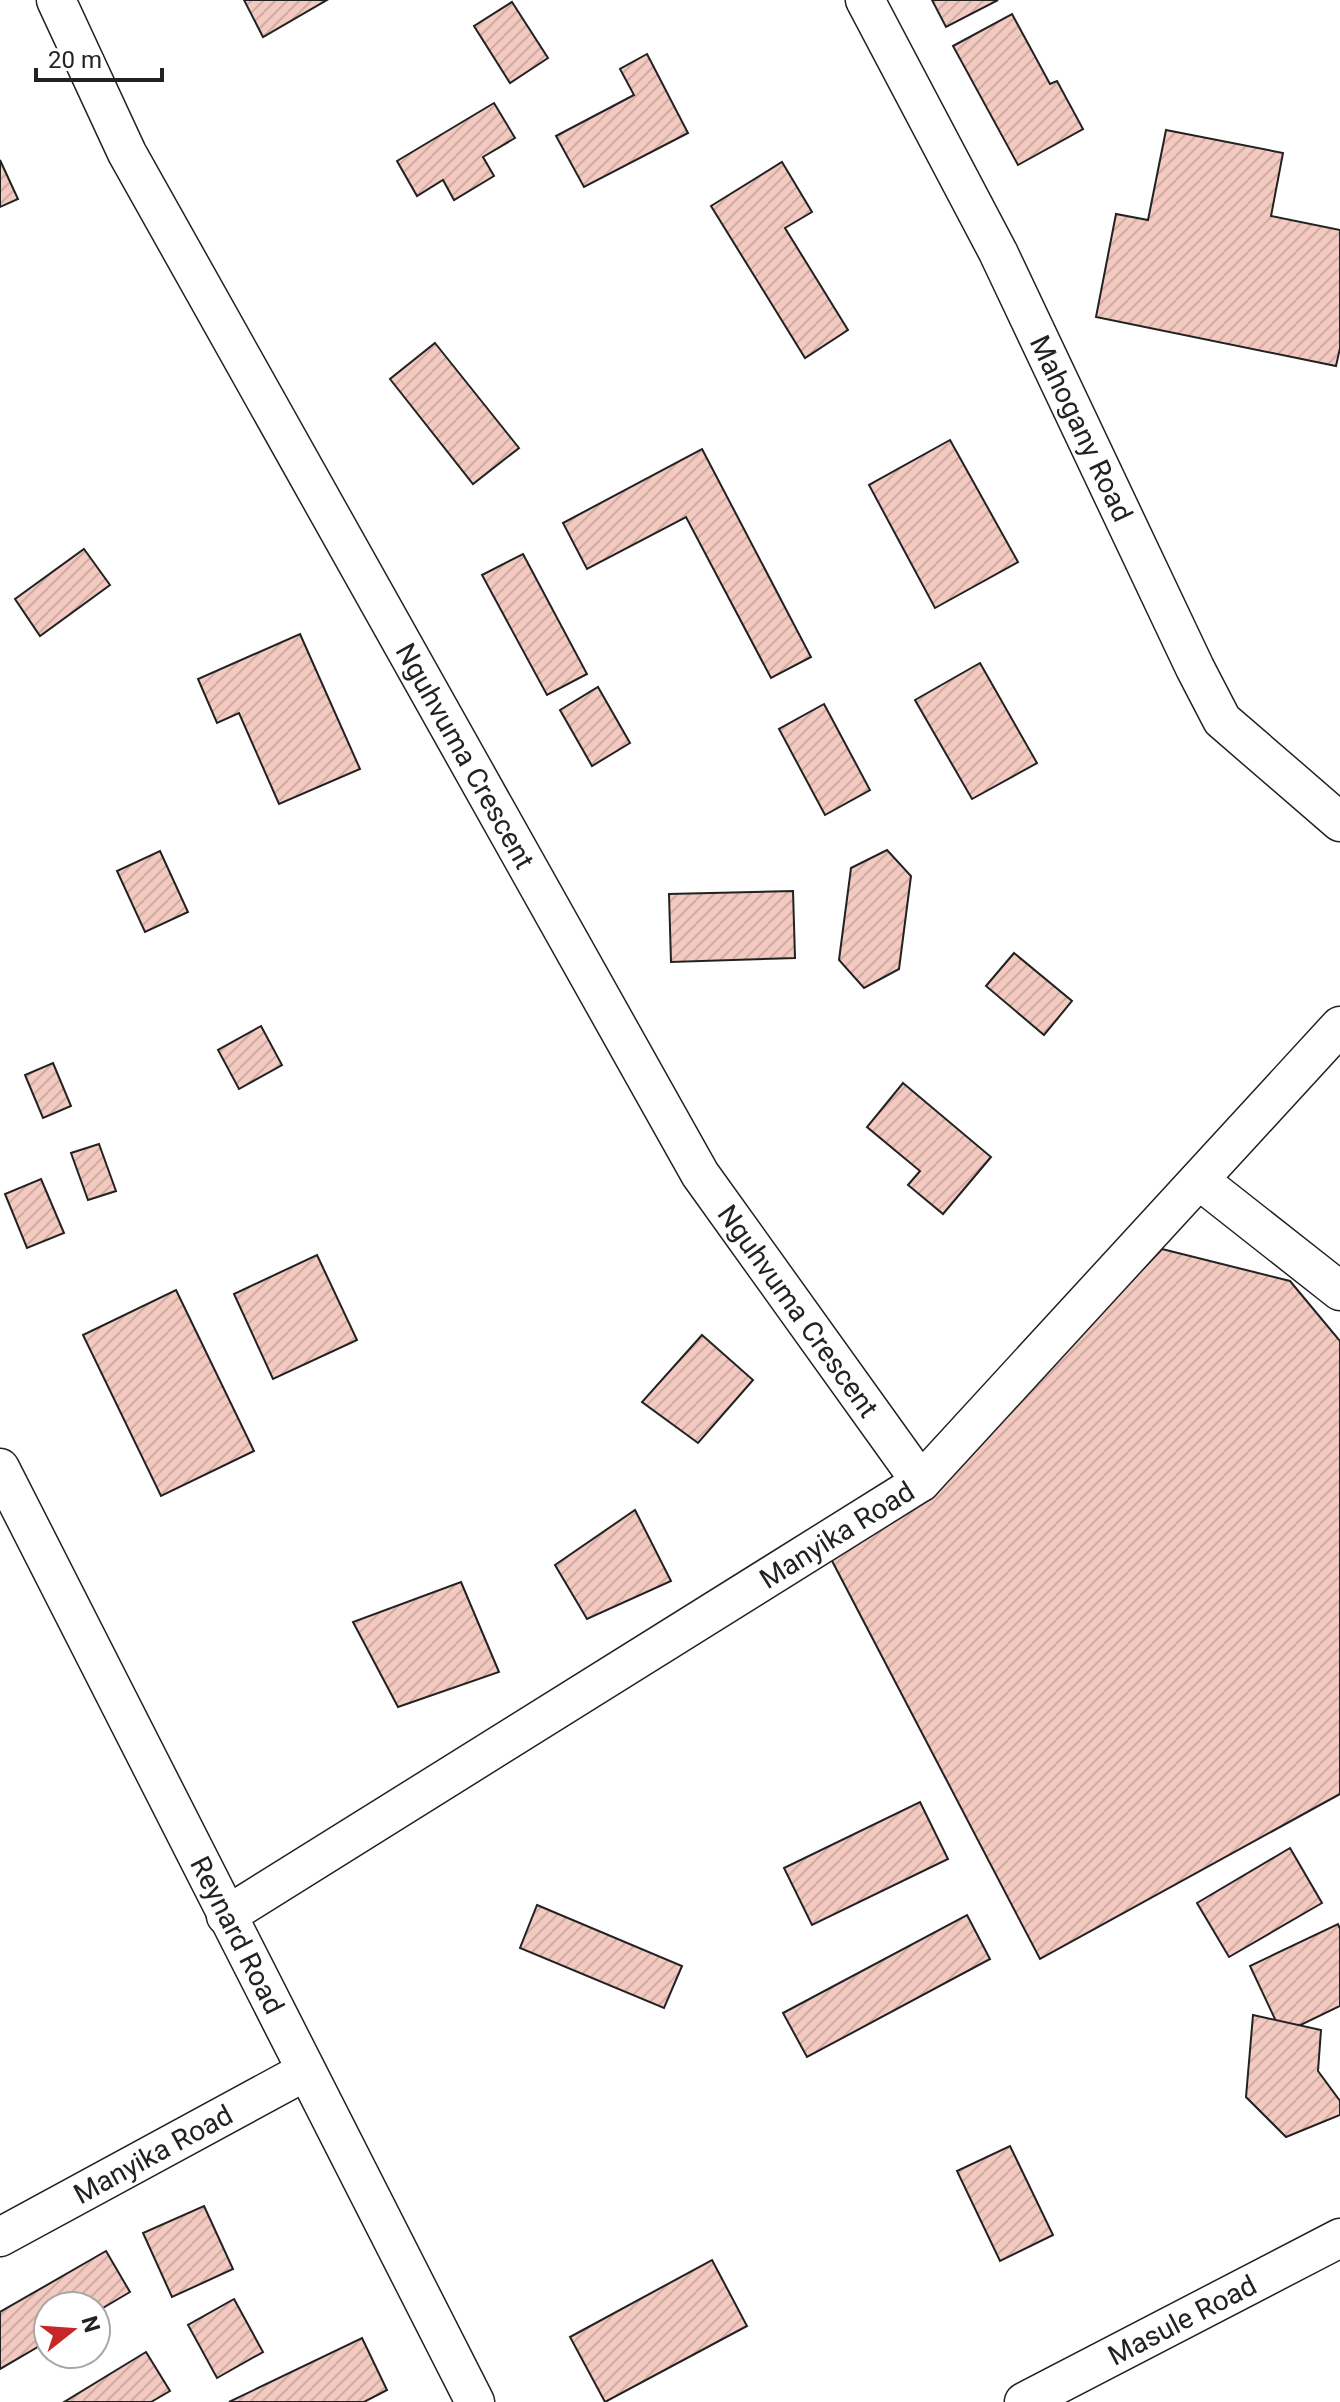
<svg xmlns="http://www.w3.org/2000/svg" width="1340" height="2402" font-family="Roboto,sans-serif">
<defs>
<pattern id="building-hatch" width="6" height="6" patternUnits="userSpaceOnUse" patternTransform="scale(2)"><rect width="6" height="6" fill="#f3c9c0"/><path d="M-1 1l2-2M0 6l6-6M5 7l2-2" fill="none" stroke="#d0aca5"/></pattern>
</defs>
<rect width="100%" height="100%" fill="#fff"/>
<g fill="url(#building-hatch)" stroke="#222" stroke-width="2">
<path d="M 244,0 L 327,0 L 263,37 Z"/>
<path d="M 932,0 L 998,0 L 946,27 Z"/>
<path d="M 512,2 L 548,58 L 510,83 L 474,26 Z"/>
<path d="M 1012,14 L 1050,84 L 1057,81 L 1083,129 L 1018,165 L 953,46 Z"/>
<path d="M 647,54 L 688,133 L 584,187 L 556,136 L 634,95 L 620,69 Z"/>
<path d="M 494,103 L 515,138 L 483,157 L 494,176 L 454,200 L 443,180 L 417,196 L 397,161 Z"/>
<path d="M 1166,130 L 1283,153 L 1271,216 L 1340,230 L 1340,348 L 1336,366 L 1096,317 L 1116,214 L 1148,220 Z"/>
<path d="M 0,160 L 18,199 L 0,207 Z"/>
<path d="M 782,162 L 812,212 L 785,228 L 848,330 L 805,358 L 711,206 Z"/>
<path d="M 435,343 L 519,448 L 473,484 L 390,379 Z"/>
<path d="M 950,440 L 1018,562 L 935,608 L 869,485 Z"/>
<path d="M 702,449 L 811,657 L 771,678 L 686,517 L 587,569 L 563,523 Z"/>
<path d="M 84,549 L 110,585 L 40,636 L 15,599 Z"/>
<path d="M 523,554 L 587,674 L 547,695 L 482,575 Z"/>
<path d="M 300,634 L 360,769 L 279,804 L 239,713 L 217,723 L 198,679 Z"/>
<path d="M 980,663 L 1037,763 L 972,799 L 915,700 Z"/>
<path d="M 598,687 L 630,743 L 592,766 L 560,710 Z"/>
<path d="M 824,704 L 870,790 L 825,815 L 779,729 Z"/>
<path d="M 887,850 L 911,876 L 899,969 L 864,988 L 839,960 L 851,868 Z"/>
<path d="M 160,851 L 188,912 L 145,932 L 117,871 Z"/>
<path d="M 793,891 L 795,958 L 671,962 L 669,894 Z"/>
<path d="M 1014,953 L 1072,1001 L 1044,1035 L 986,986 Z"/>
<path d="M 261,1026 L 282,1065 L 239,1089 L 218,1050 Z"/>
<path d="M 53,1063 L 71,1106 L 43,1118 L 25,1075 Z"/>
<path d="M 903,1083 L 991,1157 L 943,1214 L 908,1185 L 920,1171 L 867,1127 Z"/>
<path d="M 99,1144 L 116,1191 L 88,1200 L 71,1153 Z"/>
<path d="M 41,1179 L 64,1233 L 27,1248 L 5,1194 Z"/>
<path d="M 1162,1249 L 1290,1281 L 1340,1341 L 1340,1794 L 1040,1959 L 830,1557 L 931,1490 Z"/>
<path d="M 317,1255 L 357,1340 L 273,1379 L 234,1294 Z"/>
<path d="M 176,1290 L 254,1451 L 161,1496 L 83,1335 Z"/>
<path d="M 702,1335 L 753,1380 L 698,1443 L 642,1402 Z"/>
<path d="M 635,1510 L 671,1581 L 587,1619 L 555,1565 Z"/>
<path d="M 461,1582 L 499,1672 L 398,1707 L 353,1622 Z"/>
<path d="M 920,1802 L 948,1859 L 812,1925 L 784,1868 Z"/>
<path d="M 1290,1848 L 1322,1903 L 1229,1957 L 1197,1903 Z"/>
<path d="M 537,1905 L 682,1966 L 664,2008 L 520,1948 Z"/>
<path d="M 967,1915 L 990,1959 L 807,2057 L 783,2013 Z"/>
<path d="M 1338,1924 L 1340,1929 L 1340,2006 L 1282,2034 L 1250,1966 Z"/>
<path d="M 1253,2015 L 1321,2030 L 1318,2071 L 1340,2101 L 1340,2115 L 1286,2137 L 1246,2097 Z"/>
<path d="M 1010,2146 L 1053,2235 L 1000,2261 L 957,2171 Z"/>
<path d="M 204,2206 L 233,2269 L 172,2297 L 143,2233 Z"/>
<path d="M 106,2251 L 130,2292 L 96,2312 L 96,2306 L 48,2306 L 48,2341 L 0,2369 L 0,2312 Z"/>
<path d="M 712,2260 L 747,2326 L 605,2402 L 570,2337 Z"/>
<path d="M 234,2299 L 263,2352 L 217,2378 L 188,2325 Z"/>
<path d="M 362,2338 L 387,2390 L 364,2402 L 229,2402 Z"/>
<path d="M 146,2352 L 170,2391 L 151,2402 L 64,2402 Z"/>
</g>
<g fill="none" stroke-linecap="round" stroke-linejoin="round">
<defs>
<g id="minor">
<path id="s1" d="M 56,0 L 127,153 L 700,1174 L 921,1482"/>
<path id="s2" d="M 865,0 L 998,252 L 1195,668 L 1222,720 L 1340,822"/>
<path d="M 1199,1180 L 1340,1291"/>
<path id="s3" d="M 0,1468 L 475,2402"/>
<path id="s4" d="M 226,1916 L 921,1482 L 1340,1026"/>
<path id="s5" d="M 0,2237 L 306,2071"/>
<path id="s6" d="M 1024,2402 L 1340,2238"/>
</g>
</defs>
<use href="#minor" stroke="#222" stroke-width="41"/>
<use href="#minor" stroke="#fff" stroke-width="38"/>
</g>
<g text-anchor="middle" stroke-width="6" stroke-linejoin="round" paint-order="stroke">
<g font-size="28" fill="#222" stroke="#fff">
<text dy="10" stroke="none"><textPath href="#s2" startOffset="480">Mahogany Road</textPath></text>
<text dy="10" stroke="none"><textPath href="#s1" startOffset="860">Nguhvuma Crescent</textPath></text>
<text dy="10" stroke="none"><textPath href="#s1" startOffset="1508">Nguhvuma Crescent</textPath></text>
<text dy="10" stroke="none"><textPath href="#s4" startOffset="720">Manyika Road</textPath></text>
<text dy="10" stroke="none"><textPath href="#s3" startOffset="524">Reynard Road</textPath></text>
<text dy="10" stroke="none"><textPath href="#s5" startOffset="174">Manyika Road</textPath></text>
<text dy="10" stroke="none"><textPath href="#s6" startOffset="178">Masule Road</textPath></text>
</g>
</g>
<g transform="translate(72 2330) rotate(73)"><circle r="38" fill="#ffffff" stroke="#a7a7a7" stroke-width="2"/>
<path d="M0-6L14 30L0 20L-14 30Z" fill="#c62828"/>
<text y="-12" font-size="22" font-weight="bold" text-anchor="middle" fill="#222222">N</text>
</g>
<path d="M36 68v12h126v-12" fill="none" stroke="#222222" stroke-width="4"/>
<text x="48" y="68" font-size="24" fill="#222222" stroke="#ffffff" stroke-width="6" paint-order="stroke">20 m</text>
</svg>
